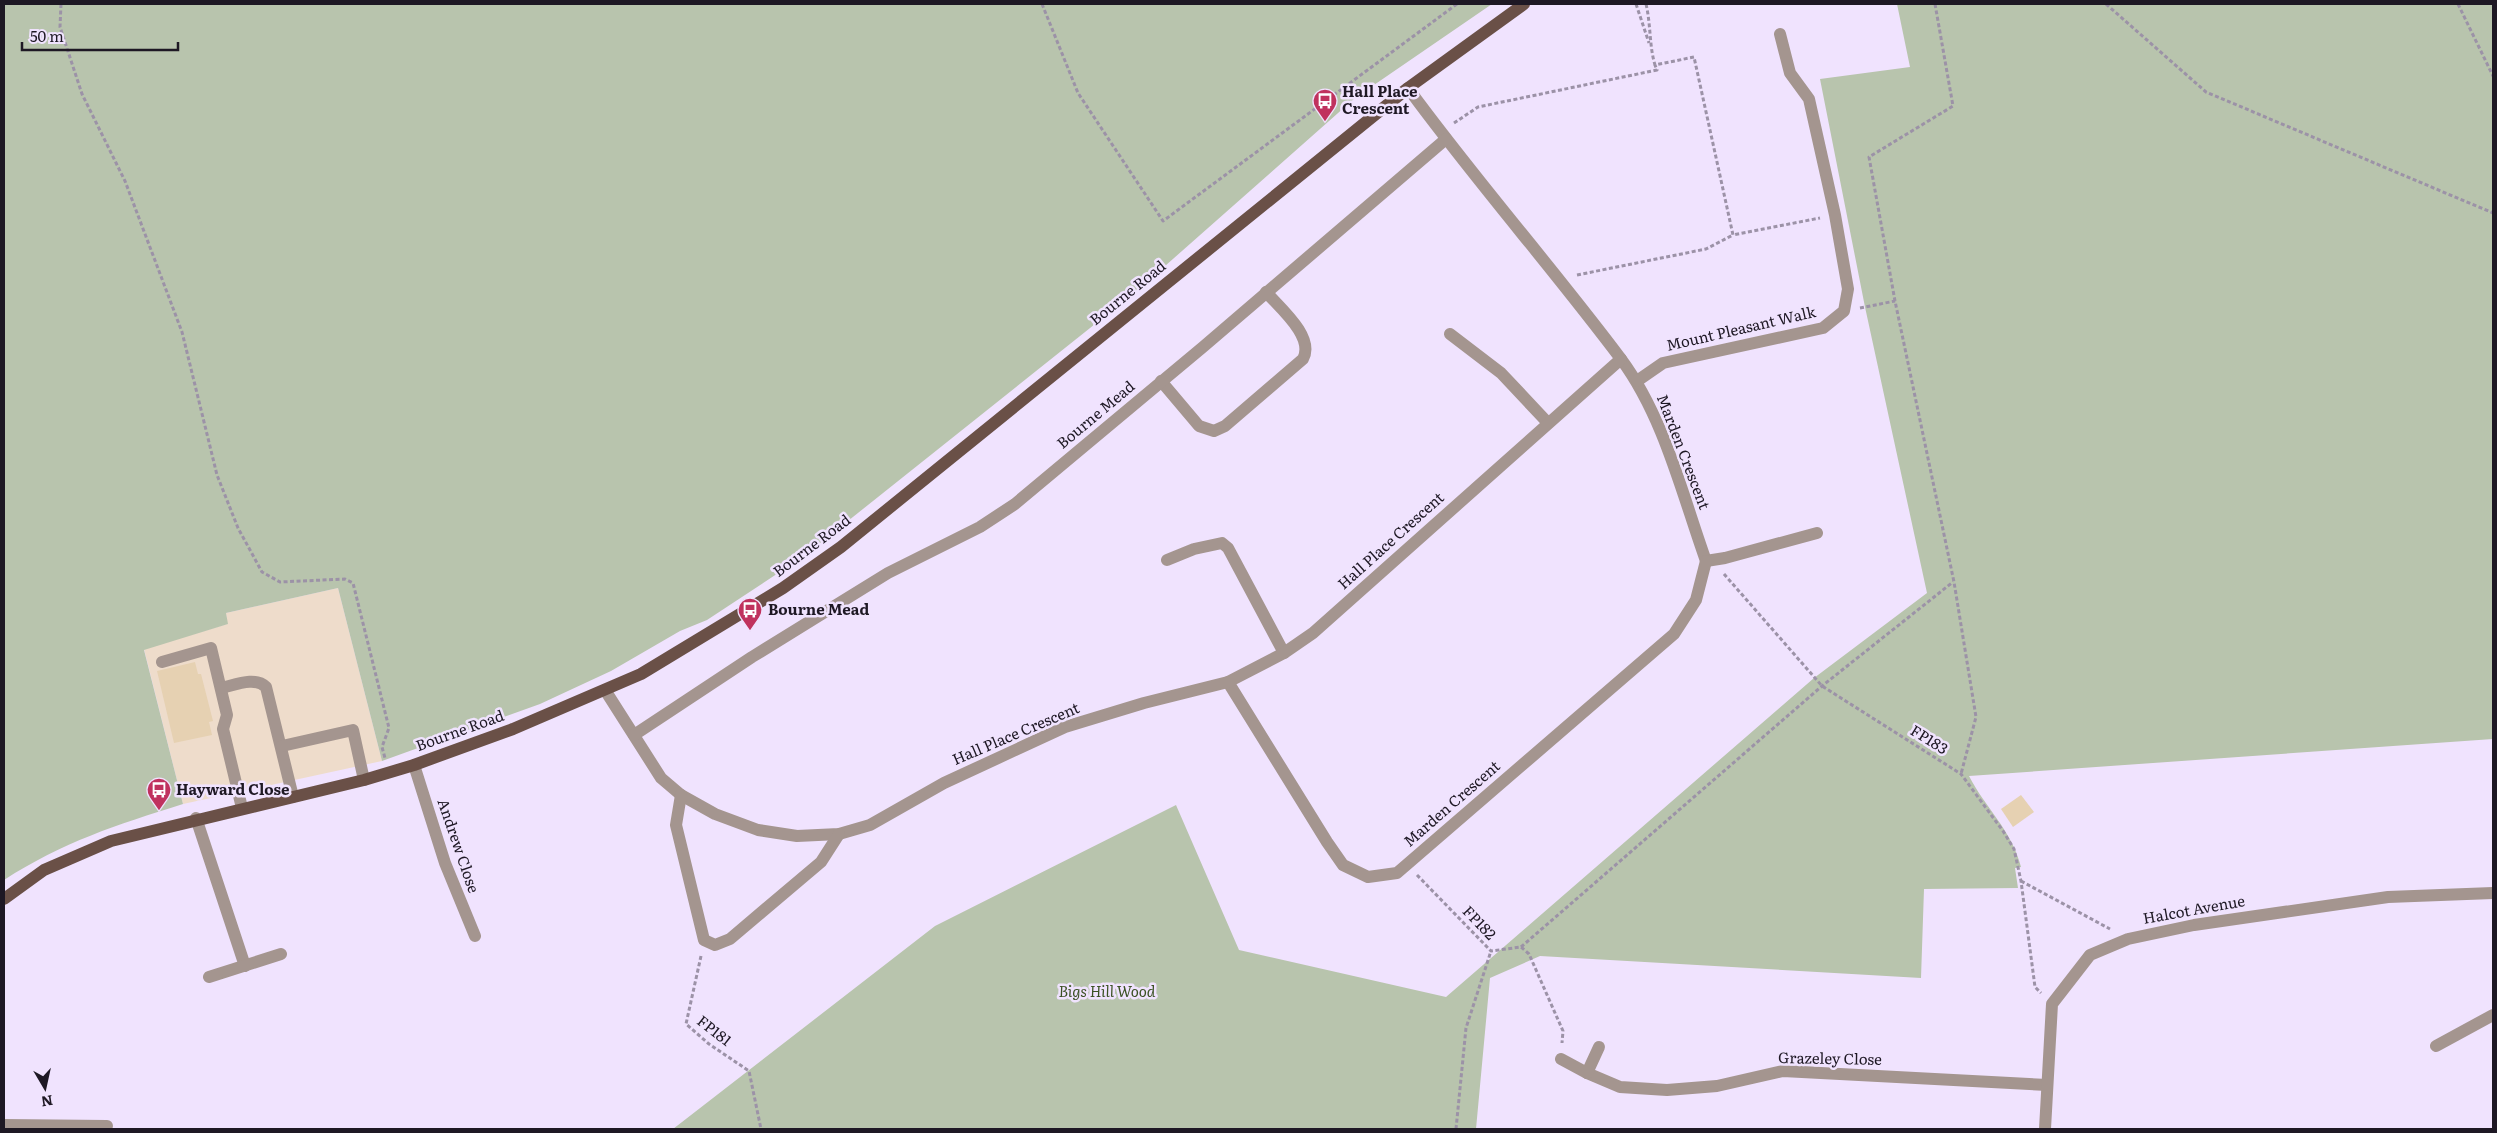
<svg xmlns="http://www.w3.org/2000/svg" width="2497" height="1133" font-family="Literata,serif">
<rect width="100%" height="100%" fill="#f0e3fe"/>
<path fill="#eedccb" d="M 338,588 L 382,761 L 183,804 L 144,649 L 227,624 L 226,613 Z"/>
<g fill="#b8c4ad">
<path d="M 4,4 L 1492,4 L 1355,98 L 1139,289 L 804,556 L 707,620 L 680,631 L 611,671 L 540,704 L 382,761 L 338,588 L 226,613 L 228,624 L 144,650 L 183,804 C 116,825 63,842 4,880 Z"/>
<path d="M 1897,4 L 2493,4 L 2493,739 L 1969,776 C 1986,809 2011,829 2021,867 L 2015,868 L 2018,888 L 1924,889 L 1921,978 L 1540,956 L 1490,978 L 1476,1129 L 673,1129 L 935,926 L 1176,805 L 1239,950 L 1446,997 L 1814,678 L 1927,593 L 1865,307 L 1820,79 L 1910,67 Z"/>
</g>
<g fill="#e6d1b2">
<path d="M 195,662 L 198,674 L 201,674 L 213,721 L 209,722 L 212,735 L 174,743 L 157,671 Z"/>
<path d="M 2021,795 L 2034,812 L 2013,827 L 2001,809 Z"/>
</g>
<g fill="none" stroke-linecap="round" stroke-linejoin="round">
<g stroke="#9c92a7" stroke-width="3" stroke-dasharray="4 2.5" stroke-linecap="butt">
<path d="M 61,4 L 60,27 L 82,94 L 125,181 L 182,332 L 217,475 L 238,528 L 262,572 L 280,582 L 345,579 L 353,583 L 389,728 L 382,747 L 385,758"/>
<path d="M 1042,4 L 1078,93 L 1163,221 L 1457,4"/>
<path d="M 1636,4 L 1649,43"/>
<path d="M 1646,4 C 1651,25 1649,45 1655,65 L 1694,57 L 1733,235 L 1820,218"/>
<path d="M 1935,4 L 1953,106 L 1869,157 L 1895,301 L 1954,582 L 1976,717 L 1961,774"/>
<path d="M 2106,4 L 2206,92 L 2493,213"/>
<path d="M 2458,4 L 2493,76"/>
<path d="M 1454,123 L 1478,107 L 1657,70 L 1655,65"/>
<path d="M 1577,275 L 1706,249 L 1733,235"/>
<path d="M 1860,308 L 1895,301"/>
<path d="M 1724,574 L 1822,686 L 1961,774 L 2003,831 L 2014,849 L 2021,881 L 2035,987 L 2041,993"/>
<path d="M 1417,875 L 1491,951 L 1521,947 L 1529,954 L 1563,1031 L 1562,1043"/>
<path d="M 2021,881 L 2110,929"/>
<path d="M 1521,947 L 1822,686 L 1953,582"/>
<path d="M 701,956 L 686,1024 L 709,1044 L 749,1071 L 761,1129"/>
<path d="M 1456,1129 L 1466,1028 L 1491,951"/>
</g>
<g stroke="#a4958f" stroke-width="12">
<path d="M 1450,334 L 1501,373 L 1548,423"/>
<path d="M 1621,359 C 1664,417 1682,494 1706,561 L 1725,558 L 1817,533"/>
<path d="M 1161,381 L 1199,426 L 1214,431 L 1225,426 L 1303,359 C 1315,337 1280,308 1266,292"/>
<path d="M 1637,381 L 1663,363 L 1823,328 L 1844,311 L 1848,289 L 1835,215 L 1809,99 L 1790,73 L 1780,34"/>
<path d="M 1167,560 L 1194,549 L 1222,543 L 1228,548 L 1284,653"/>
<path d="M 162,662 L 211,648 L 227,715 L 223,729 L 242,808"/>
<path d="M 1228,682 L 1327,842 L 1343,865 L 1368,877 L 1397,873 L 1674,634 L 1696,600 L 1706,561"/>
<path d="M 221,688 C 235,685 255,676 266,687 L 293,797"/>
<path d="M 605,690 L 661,778 L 681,795 L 715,814 L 758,830 L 797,836 L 839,834 L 870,825 L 944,783 L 1065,727 L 1144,703 L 1228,682 L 1284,653 L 1313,633 L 1621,359 C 1552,267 1476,181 1408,88"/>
<path d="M 634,735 L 752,657 L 888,573 L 980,527 L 1015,504 L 1203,347 L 1446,139"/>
<path d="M 282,746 L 353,730 L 364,780"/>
<path d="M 414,765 L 445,863 L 475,936"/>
<path d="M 681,795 L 676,825 L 704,940 L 715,945 L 730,939 L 821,862 L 839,834"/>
<path d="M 196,818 L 245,966"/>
<path d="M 209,977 L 281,954"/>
<path d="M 2436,1046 L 2493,1015"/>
<path d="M 1561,1059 L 1587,1073 L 1620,1087 L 1667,1090 L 1717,1086 L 1783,1071 L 2047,1085"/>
<path d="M 1587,1073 L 1599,1047"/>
<path d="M 4,1125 L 107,1126"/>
<path d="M 2045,1129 L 2052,1004 L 2090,955 L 2128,939 L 2194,925 L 2388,897 L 2493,893"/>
</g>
<path stroke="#6a5047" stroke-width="12" d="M 4,899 L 44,870 L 111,841 L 364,780 L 414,765 L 513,729 L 641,674 L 783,588 L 841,547 L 1408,88 L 1524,4"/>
</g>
<defs>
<symbol id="bus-pin" viewBox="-11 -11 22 30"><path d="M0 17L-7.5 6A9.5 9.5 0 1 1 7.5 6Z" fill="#c0325e" stroke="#f0e3fe"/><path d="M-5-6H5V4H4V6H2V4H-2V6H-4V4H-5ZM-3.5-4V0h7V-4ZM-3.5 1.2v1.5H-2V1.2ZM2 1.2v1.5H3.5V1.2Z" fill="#fff"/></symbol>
</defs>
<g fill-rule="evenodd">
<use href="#bus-pin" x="1311" y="87" width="28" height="38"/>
<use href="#bus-pin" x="736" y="596" width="28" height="38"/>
<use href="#bus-pin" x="145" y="776" width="28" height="38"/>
</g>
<g text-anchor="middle" stroke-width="5" stroke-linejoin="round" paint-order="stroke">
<g font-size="15" font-weight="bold" fill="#1e1824" stroke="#f0e3fe" text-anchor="start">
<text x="1342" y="97">Hall Place<tspan x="1342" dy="17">Crescent</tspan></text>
<text x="768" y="615">Bourne Mead</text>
<text x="176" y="795">Hayward Close</text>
</g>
<g font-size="15" fill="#1e1824" stroke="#f0e3fe">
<text transform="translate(1128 293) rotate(-39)" y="5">Bourne Road</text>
<text transform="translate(1741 329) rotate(-13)" y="5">Mount Pleasant Walk</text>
<text transform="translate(1096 415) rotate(-40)" y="5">Bourne Mead</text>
<text transform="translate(1683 452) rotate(69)" y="5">Marden Crescent</text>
<text transform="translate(1391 541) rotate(-42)" y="5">Hall Place Crescent</text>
<text transform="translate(812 546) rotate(-37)" y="5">Bourne Road</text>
<text transform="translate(460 731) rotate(-20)" y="5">Bourne Road</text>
<text transform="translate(1016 734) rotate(-23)" y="5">Hall Place Crescent</text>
<text transform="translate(1929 740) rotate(32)" y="5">FP183</text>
<text transform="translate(1452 804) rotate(-41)" y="5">Marden Crescent</text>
<text transform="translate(458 846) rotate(71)" y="5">Andrew Close</text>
<text transform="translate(2194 910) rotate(-10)" y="5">Halcot Avenue</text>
<text transform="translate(1479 923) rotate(46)" y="5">FP182</text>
<text transform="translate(714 1031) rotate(38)" y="5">FP181</text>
<text transform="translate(1830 1059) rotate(1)" y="5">Grazeley Close</text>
</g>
<g font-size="15" font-style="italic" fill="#3b5123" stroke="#f0e3fe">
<text x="1107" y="997">Bigs Hill Wood</text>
</g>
</g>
<rect width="2497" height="1133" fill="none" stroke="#1e1824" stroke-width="10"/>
<g transform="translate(45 1088) rotate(171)" stroke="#f0e3fe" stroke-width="4" paint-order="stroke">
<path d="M0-4L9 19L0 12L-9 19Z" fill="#1e1824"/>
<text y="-8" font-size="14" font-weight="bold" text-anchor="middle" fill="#1e1824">N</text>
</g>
<path d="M22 42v8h156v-8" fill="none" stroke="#1e1824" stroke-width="2.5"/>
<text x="30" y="42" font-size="15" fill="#1e1824" stroke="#f0e3fe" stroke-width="4" paint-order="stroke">50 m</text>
</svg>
